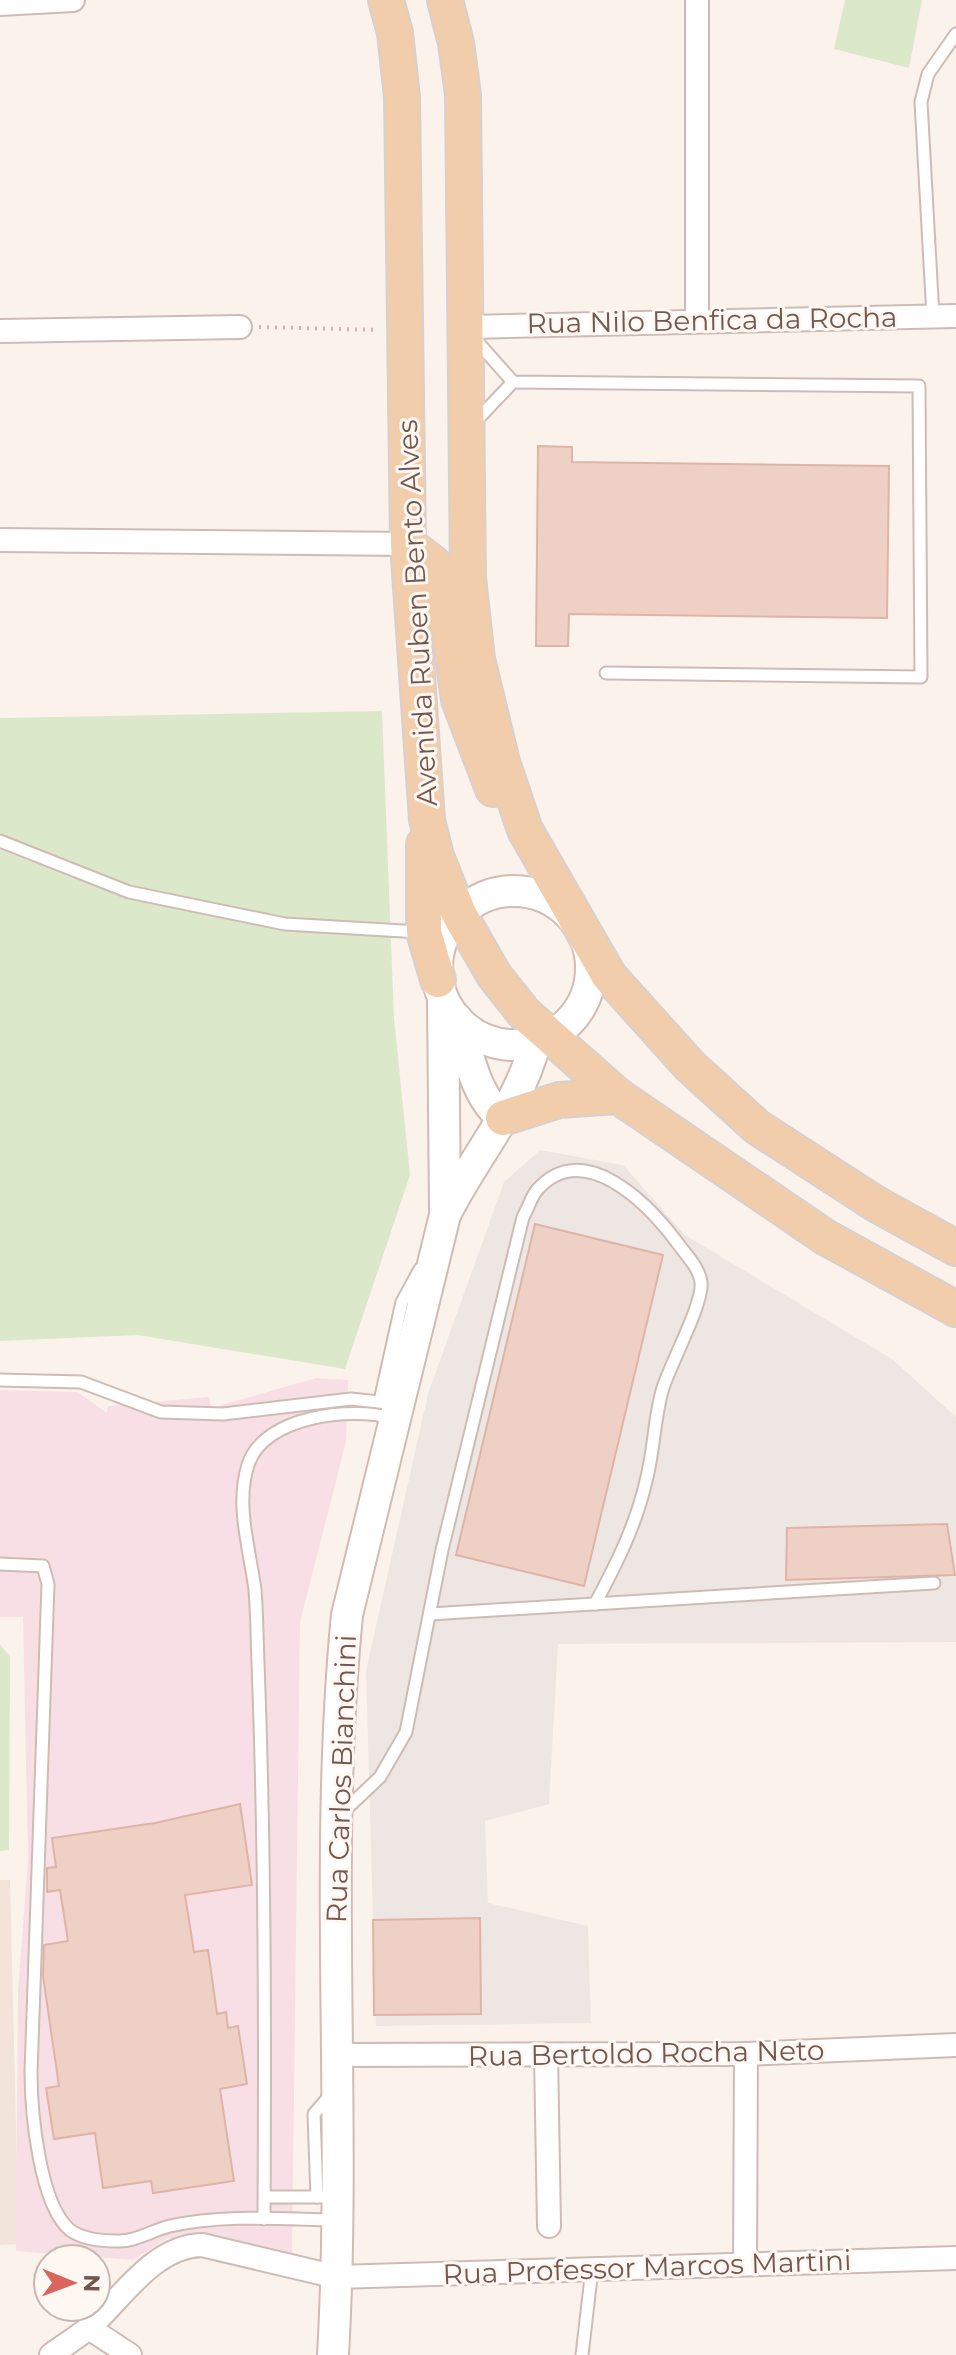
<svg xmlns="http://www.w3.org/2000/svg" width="956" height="2355" font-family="Montserrat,sans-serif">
<rect width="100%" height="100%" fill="#fbf3eb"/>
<path fill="#f2e4da" d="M 0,1880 L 10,1880 L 19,2244 L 0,2245 Z"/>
<path fill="#ede6e3" d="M 540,1150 L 623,1165 L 685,1235 L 892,1359 L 956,1417 L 956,1642 L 558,1644 L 549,1804 L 485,1821 L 488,1903 L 588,1926 L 591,2023 L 376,2026 L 366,1671 L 428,1394 L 504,1182 Z"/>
<path fill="#f8dfe6" d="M 316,1378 L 348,1380 L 346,1442 L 300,1622 L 292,2253 L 168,2238 L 133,2260 L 16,2251 L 18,1990 L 28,1861 L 23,1617 L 0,1617 L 0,1390 L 78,1392 L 107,1413 L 108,1406 L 209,1397 L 211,1408 Z"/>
<g fill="#dbe8ca">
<path d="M 845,0 L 922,0 L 909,68 L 834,49 Z"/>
<path d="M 382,711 L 394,1018 L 410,1175 L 345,1369 L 138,1335 L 0,1341 L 0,718 Z"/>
<path d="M 0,1644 L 10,1657 L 9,1850 L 0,1851 Z"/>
</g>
<g fill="#eed0c5" stroke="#dfb4a7" stroke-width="2">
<path d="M 538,446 L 572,447 L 572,462 L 889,466 L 887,618 L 569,614 L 568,646 L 536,646 Z"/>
<path d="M 535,1224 L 663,1255 L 584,1586 L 456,1555 Z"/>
<path d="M 947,1524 L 955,1575 L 786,1580 L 787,1528 Z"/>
<path d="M 240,1804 L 252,1885 L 185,1895 L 194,1952 L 208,1950 L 217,2014 L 226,2012 L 228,2028 L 238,2026 L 247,2084 L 220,2089 L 234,2181 L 153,2193 L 151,2181 L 103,2188 L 95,2133 L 54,2139 L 46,2088 L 59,2086 L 43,1976 L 44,1945 L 68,1941 L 60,1890 L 47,1892 L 47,1868 L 56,1867 L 52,1838 L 155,1823 Z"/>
<path d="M 480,1918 L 481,2014 L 374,2015 L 373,1920 Z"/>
</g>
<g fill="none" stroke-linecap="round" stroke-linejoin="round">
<defs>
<g id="lane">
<path d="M 933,317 L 921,102 L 928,74 L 956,34"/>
<path d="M 474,338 L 513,382 L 919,386 L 921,677 L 606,673"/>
<path d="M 474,423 L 513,382"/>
<path d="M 0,841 L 129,892 L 285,924 L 420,932"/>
<path d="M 0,1380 L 81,1382 L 161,1412 L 223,1414 L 351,1399 L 397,1404"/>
<path d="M 380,1401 L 402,1302 L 420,1269"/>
<path d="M 0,1564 L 43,1566 L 48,1584 L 31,2072 C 31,2110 39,2204 70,2230 C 82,2239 103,2241 117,2241 C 135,2242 153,2230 170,2226 C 223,2214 282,2219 335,2220"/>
<path d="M 430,1614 L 934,1583"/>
<path d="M 342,1813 L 380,1777 L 406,1732 L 442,1550 L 523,1217 C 528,1209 531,1197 537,1190 C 583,1137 648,1204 676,1241 C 685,1254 699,1267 701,1282 C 704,1303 669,1366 662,1391 C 654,1420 654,1451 646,1481 C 636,1525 616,1565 595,1604"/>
<path d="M 265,2197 L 323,2197"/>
<path d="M 317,2197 L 314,2114 L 332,2093"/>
<path d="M 264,2219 C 265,2034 265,1849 258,1663 C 257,1639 257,1614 255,1590 C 250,1550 235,1505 248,1465 C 263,1416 352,1406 392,1418"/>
<path d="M 582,2355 L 592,2269"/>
</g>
<g id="street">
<path d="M 0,4 L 73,0"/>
<path d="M 697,320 L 697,0"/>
<path d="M 467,327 L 956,316"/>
<path d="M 0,331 L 240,327"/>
<path d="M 0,540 L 408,544"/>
<path d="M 336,2055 L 746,2054 L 956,2045"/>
<path d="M 546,2055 L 549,2226"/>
<path d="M 745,2263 L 746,2054"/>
<path d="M 89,2328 L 130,2355"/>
<path d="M 51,2355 C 64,2345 80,2336 92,2325 C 124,2295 155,2246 202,2245 L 337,2277 L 956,2258"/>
</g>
<g id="secondary">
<circle cx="514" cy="968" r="77"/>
<path d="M 443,1000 L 445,1209"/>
<path d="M 457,1019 C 468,1051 475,1098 503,1118"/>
<path d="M 333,2355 C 347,2109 323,1861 347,1615 L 445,1215 C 473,1158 520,1105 535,1043"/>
</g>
<g id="primary">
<path d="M 386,0 L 395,33 L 402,97 L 408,544 L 427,820 L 436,856 L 459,914 L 494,975 L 524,1013 L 618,1096 L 825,1237 L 956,1309"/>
<path d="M 445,0 L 456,43 L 463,95 L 468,578 L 477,659 L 502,762 L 525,830 L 609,976 L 690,1066 L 757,1127 L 876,1204 L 956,1248"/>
<path d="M 408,544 L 434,564 L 442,578 L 459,700 L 493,789"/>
<path d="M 424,844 L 424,932 L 438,980"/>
<path d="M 503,1118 L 559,1100 L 618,1096"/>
</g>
</defs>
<use href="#lane" stroke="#cebcb4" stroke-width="15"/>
<use href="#street" stroke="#cebcb4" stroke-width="26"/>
<use href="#secondary" stroke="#d1bbb2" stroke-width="34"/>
<use href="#primary" stroke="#d8d0ce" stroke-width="38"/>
<path stroke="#d3b2a8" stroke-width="4" stroke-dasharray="2 6" stroke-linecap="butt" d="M 259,327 L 378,330"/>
<use href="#lane" stroke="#fff" stroke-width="11"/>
<use href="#street" stroke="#fff" stroke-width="22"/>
<use href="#secondary" stroke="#fff" stroke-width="30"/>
<use href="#primary" stroke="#f2cdab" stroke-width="34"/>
</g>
<g text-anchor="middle" stroke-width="6" stroke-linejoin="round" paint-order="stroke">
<g font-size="28" fill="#745850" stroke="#fef7f2">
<text transform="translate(712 320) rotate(-1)" y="10">Rua Nilo Benfica da Rocha</text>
<text transform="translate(417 613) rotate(-93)" y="10">Avenida Ruben Bento Alves</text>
<text transform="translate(341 1779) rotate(-88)" y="10">Rua Carlos Bianchini</text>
<text transform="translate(646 2053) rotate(-1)" y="10">Rua Bertoldo Rocha Neto</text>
<text transform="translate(647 2267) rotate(-2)" y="10">Rua Professor Marcos Martini</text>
</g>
</g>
<g transform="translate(72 2283) rotate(91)"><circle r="38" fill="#fef7f2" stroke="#c7b7b1" stroke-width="2"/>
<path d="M0-6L14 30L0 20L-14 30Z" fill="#d8665d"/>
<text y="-12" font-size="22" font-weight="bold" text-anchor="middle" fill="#745850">N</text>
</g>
</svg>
